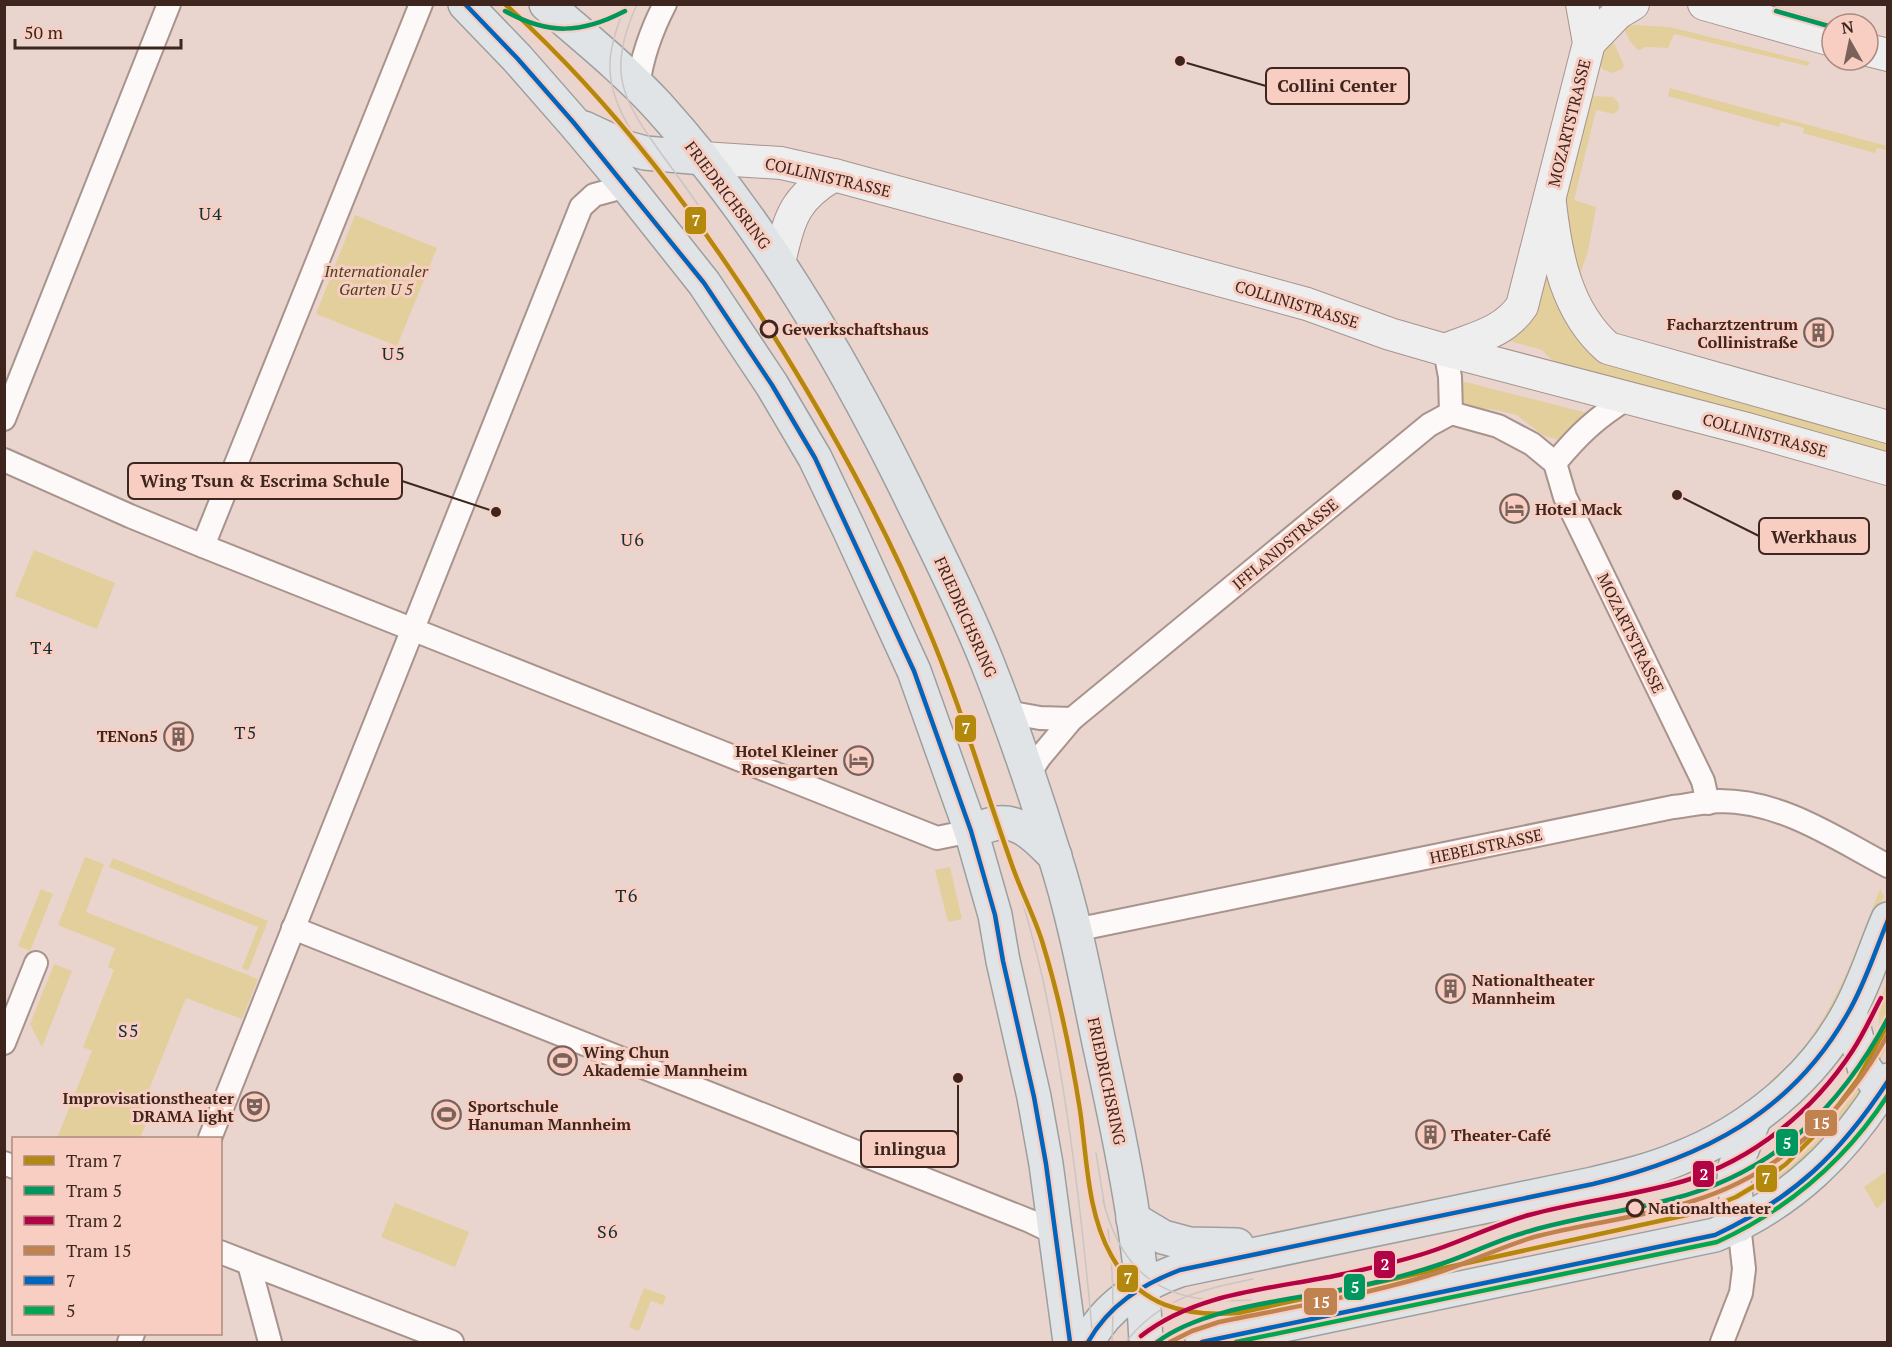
<svg xmlns="http://www.w3.org/2000/svg" width="1892" height="1347" font-family="'PT Serif',serif">
<rect width="100%" height="100%" fill="#ead4ce"/>
<g fill="#e3cf9b">
<path d="M 1634,25 L 1670,27 L 1810,62 L 1808,66 L 1674,34 L 1668,48 L 1646,47 L 1638,50 L 1630,41 L 1623,27 Z"/>
<path d="M 1611,37 L 1624,65 L 1622,69 L 1613,73 L 1602,69 L 1599,63 Z"/>
<path d="M 1670,88 L 1887,146 L 1887,157 L 1886,156 L 1886,150 L 1877,148 L 1875,153 L 1803,133 L 1804,128 L 1781,122 L 1779,127 L 1668,96 Z"/>
<path d="M 1589,96 L 1613,97 L 1618,102 L 1619,109 L 1613,114 L 1596,110 L 1574,200 L 1596,207 L 1588,251 L 1579,277 C 1572,255 1567,232 1566,209 C 1564,173 1580,130 1589,96 Z"/>
<path d="M 355,215 L 437,248 L 397,346 L 316,314 Z"/>
<path d="M 1547,269 L 1574,330 L 1887,436 L 1887,460 L 1560,368 L 1542,350 L 1502,339 Z"/>
<path d="M 1458,380 L 1591,414 L 1570,434 L 1559,440 L 1544,436 L 1517,415 L 1491,409 L 1476,409 L 1464,403 Z"/>
<path d="M 34,550 L 115,583 L 97,629 L 15,596 Z"/>
<path d="M 85,857 L 104,864 L 86,912 L 258,979 L 242,1019 L 186,998 L 138,1117 L 147,1121 L 140,1138 L 57,1138 L 92,1051 L 83,1047 L 114,970 L 108,967 L 115,948 L 58,925 Z"/>
<path d="M 113,858 L 268,921 L 248,971 L 242,968 L 258,927 L 109,867 Z"/>
<path d="M 950,867 L 962,919 L 948,922 L 935,870 Z"/>
<path d="M 41,889 L 53,894 L 30,951 L 18,946 Z"/>
<path d="M 1880,889 L 1884,896 L 1846,989 L 1823,1029 L 1772,1087 L 1769,1082 C 1776,1075 1785,1068 1792,1061 C 1836,1012 1857,948 1880,889 Z"/>
<path d="M 54,964 L 72,971 L 42,1047 L 30,1024 Z"/>
<path d="M 1887,981 L 1887,1047 L 1877,1067 L 1880,1000 Z"/>
<path d="M 1849,1061 L 1818,1099 L 1794,1123 L 1747,1158 C 1770,1132 1799,1112 1822,1085 C 1830,1075 1836,1064 1849,1061 Z"/>
<path d="M 1863,1082 L 1866,1088 L 1827,1138 L 1771,1190 L 1757,1191 L 1794,1163 L 1823,1134 Z"/>
<path d="M 1887,1171 L 1887,1198 L 1877,1209 L 1864,1187 Z"/>
<path d="M 1676,1173 L 1680,1186 L 1483,1228 L 1481,1220 Z"/>
<path d="M 395,1203 L 469,1232 L 455,1267 L 381,1237 Z"/>
<path d="M 644,1288 L 666,1296 L 663,1305 L 651,1301 L 639,1331 L 629,1327 Z"/>
</g>
<g fill="none" stroke-linecap="round" stroke-linejoin="round">
<defs>
<g id="street">
<path d="M 638,86 C 642,56 651,31 665,4"/>
<path d="M 1445,350 L 1450,377 L 1451,413"/>
<path d="M 1451,413 L 1498,426 L 1532,444 L 1555,463 L 1565,497 L 1703,781 L 1708,803"/>
<path d="M 4,419 L 169,4"/>
<path d="M 4,460 L 130,516 L 203,546 L 937,838 L 971,831"/>
<path d="M 1555,463 C 1579,434 1596,418 1628,398"/>
<path d="M 203,546 L 421,4"/>
<path d="M 1006,712 L 1040,718 L 1072,719"/>
<path d="M 1028,775 L 1040,757 L 1072,719 L 1429,425 L 1451,413"/>
<path d="M 293,928 L 1030,1221 L 1057,1234"/>
<path d="M 1075,930 L 1673,807 C 1688,805 1704,802 1720,801 C 1782,801 1835,838 1888,866"/>
<path d="M 4,1043 L 36,963"/>
<path d="M 210,1138 L 581,207 L 594,195 L 627,186"/>
<path d="M 4,1163 L 14,1167"/>
<path d="M 220,1252 L 452,1342"/>
<path d="M 249,1264 L 270,1342"/>
<path d="M 129,1342 L 133,1334"/>
<path d="M 1722,1342 L 1741,1293 L 1744,1269 L 1739,1225"/>
</g>
<g id="secondary">
<path d="M 1704,4 L 1832,40"/>
<path d="M 1589,43 L 1618,13 L 1633,4"/>
<path d="M 1868,50 L 1888,55"/>
<path d="M 703,158 L 781,163 L 834,175 L 1307,304 L 1390,334 L 1445,350 L 1747,429 L 1888,469"/>
<path d="M 1550,203 C 1556,256 1566,311 1608,348 L 1888,427"/>
<path d="M 779,262 C 790,218 793,199 834,175"/>
<path d="M 1445,350 C 1474,338 1504,333 1522,306 L 1589,43 L 1582,4"/>
</g>
<g id="primary">
<path d="M 465,4 L 517,58 L 574,123 L 627,186 L 704,283 L 772,385 L 815,458 L 849,529 L 914,671 L 971,831 L 995,915 L 1003,961 L 1034,1097 L 1046,1164 L 1070,1342"/>
<path d="M 546,4 C 584,37 624,69 658,106 C 759,218 837,349 904,484 C 932,542 963,601 987,662 C 1012,725 1034,789 1054,854 C 1075,919 1087,986 1101,1052 C 1122,1148 1142,1245 1146,1342"/>
<path d="M 584,128 L 627,148 L 645,153 L 703,158"/>
<path d="M 971,831 C 980,828 990,824 999,823 C 1023,821 1039,841 1055,856"/>
<path d="M 1850,1012 L 1864,1067 L 1881,1091"/>
<path d="M 1133,1219 L 1163,1237 L 1189,1244 L 1237,1245"/>
<path d="M 1739,1225 L 1734,1180 L 1735,1167 L 1755,1117"/>
<path d="M 1088,1342 C 1105,1306 1143,1283 1180,1270 L 1593,1184 C 1622,1177 1652,1170 1680,1158 C 1749,1131 1814,1078 1849,1012 C 1865,983 1875,949 1888,919"/>
<path d="M 1202,1342 L 1715,1235 C 1791,1203 1845,1151 1888,1080"/>
</g>
</defs>
<use href="#street" stroke="#a8938d" stroke-width="26"/>
<use href="#secondary" stroke="#a8938d" stroke-width="34"/>
<use href="#primary" stroke="#9d9f9f" stroke-width="36"/>
<use href="#street" stroke="#fcf9f8" stroke-width="22"/>
<use href="#secondary" stroke="#eee" stroke-width="32"/>
<use href="#primary" stroke="#e0e4e6" stroke-width="33"/>
<g stroke="#cbc5c2" stroke-width="1.5">
<path d="M 626,4 C 618,23 611,42 610,62 C 607,116 660,169 689,210"/>
<path d="M 637,4 C 606,74 622,99 663,156 C 677,175 690,193 703,212"/>
<path d="M 1006,844 C 1019,891 1034,937 1044,985 C 1069,1103 1083,1223 1093,1342"/>
<path d="M 1096,1153 L 1105,1208"/>
<path d="M 1103,1200 C 1123,1281 1171,1306 1251,1300"/>
<path d="M 1108,1229 C 1113,1267 1114,1304 1112,1342"/>
<path d="M 1126,1342 C 1160,1298 1201,1290 1253,1279"/>
</g>
<defs>
<g id="bus-1">
<path d="M 465,4 L 517,58 L 574,123 L 704,283 L 772,385 L 815,458 L 914,671 L 971,831 L 995,915 L 1003,961 L 1034,1097 L 1046,1164 L 1070,1342"/>
<path d="M 1088,1342 C 1109,1305 1141,1285 1180,1270 L 1593,1184 C 1702,1158 1791,1114 1848,1013 C 1865,984 1875,951 1888,920"/>
<path d="M 1202,1342 L 1715,1235 C 1794,1198 1840,1154 1888,1081"/>
</g>
<path id="bus-2" d="M 1236,1342 L 1717,1242 C 1789,1209 1845,1161 1888,1095"/>
</defs>
<use href="#bus-1" stroke="#f7cec1" stroke-width="9"/>
<use href="#bus-2" stroke="#f7cec1" stroke-width="9"/>
<use href="#bus-1" stroke="#0065bd" stroke-width="4.5"/>
<use href="#bus-2" stroke="#00a651" stroke-width="4.5"/>
<defs>
<path id="tram-1" d="M 505,4 C 616,105 700,218 780,346 C 835,435 886,527 926,624 C 960,703 984,787 1013,868 C 1022,893 1034,916 1042,941 C 1059,996 1071,1053 1080,1110 C 1087,1158 1087,1212 1111,1255 C 1139,1306 1184,1317 1238,1313 L 1696,1213 L 1736,1197 L 1763,1181 L 1786,1164 L 1819,1131 L 1858,1079 L 1888,1024"/>
<g id="tram-2">
<path d="M 505,11 C 548,35 581,34 625,11"/>
<path d="M 1776,11 L 1832,27"/>
<path d="M 1157,1342 C 1204,1307 1286,1301 1344,1289 C 1376,1283 1409,1275 1441,1264 C 1471,1254 1499,1239 1530,1231 C 1577,1217 1625,1212 1672,1199 C 1773,1173 1840,1109 1888,1018"/>
</g>
<path id="tram-3" d="M 1141,1336 C 1197,1292 1272,1289 1339,1275 C 1371,1268 1404,1261 1435,1250 C 1467,1239 1497,1224 1529,1215 C 1580,1201 1633,1196 1684,1181 C 1754,1160 1814,1110 1853,1050 C 1864,1033 1872,1015 1881,998"/>
<path id="tram-4" d="M 1170,1342 L 1192,1331 L 1219,1322 C 1288,1308 1359,1296 1427,1276 C 1463,1266 1497,1248 1534,1237 C 1586,1223 1641,1218 1693,1201 C 1778,1175 1846,1112 1888,1034"/>
</defs>
<use href="#tram-1" stroke="#f7cec1" stroke-width="9"/>
<use href="#tram-2" stroke="#f7cec1" stroke-width="9"/>
<use href="#tram-3" stroke="#f7cec1" stroke-width="9"/>
<use href="#tram-4" stroke="#f7cec1" stroke-width="9"/>
<use href="#tram-1" stroke="#b2890c" stroke-width="4.5"/>
<use href="#tram-2" stroke="#00975f" stroke-width="4.5"/>
<use href="#tram-3" stroke="#b10346" stroke-width="4.5"/>
<use href="#tram-4" stroke="#c0834f" stroke-width="4.5"/>
</g>
<defs>
<symbol id="building-ring" viewBox="-11 -11 22 22"><circle r="9.5" fill="#f7cec1" stroke="#7a625b" stroke-width="1.5"/><path d="M-4-6H4V6H1V3H-1V6H-4ZM-2.5-4.3h1.7v1.8h-1.7ZM.8-4.3h1.7v1.8H.8ZM-2.5-1h1.7V.8h-1.7ZM.8-1h1.7V.8H.8Z" fill="#7a625b"/></symbol>
<symbol id="hotel-ring" viewBox="-11 -11 22 22"><circle r="9.5" fill="#f7cec1" stroke="#7a625b" stroke-width="1.5"/><path d="M-6-4.5h1.5V1H6V5H4.5V3h-9V5H-6ZM-4 0a1.8 1.8 0 1 1 3.6 0ZM.5 0V-2.5h3Q6-2.5 6 0Z" fill="#7a625b"/></symbol>
<symbol id="stadium-ring" viewBox="-11 -11 22 22"><circle r="9.5" fill="#f7cec1" stroke="#7a625b" stroke-width="1.5"/><path d="M0-5a6.5 5 0 1 0 0 10a6.5 5 0 1 0 0-10ZM-3.5-1.8h7v3.6h-7Z" fill="#7a625b"/></symbol>
<symbol id="theatre-ring" viewBox="-11 -11 22 22"><circle r="9.5" fill="#f7cec1" stroke="#7a625b" stroke-width="1.5"/><path d="M-5-5.5Q0-4 5-5.5V0Q5 5 0 6Q-5 5-5 0ZM-3.3-2.5H-1v1.5H-3.3ZM1-2.5H3.3v1.5H1ZM-2.8 1Q0 5.5 2.8 1Z" fill="#7a625b"/></symbol>
</defs>
<g fill-rule="evenodd">
<use href="#building-ring" x="1802" y="316" width="33" height="33"/>
<use href="#hotel-ring" x="1498" y="492" width="33" height="33"/>
<use href="#building-ring" x="162" y="720" width="33" height="33"/>
<use href="#hotel-ring" x="842" y="744" width="33" height="33"/>
<use href="#building-ring" x="1434" y="972" width="33" height="33"/>
<use href="#stadium-ring" x="546" y="1044" width="33" height="33"/>
<use href="#theatre-ring" x="238" y="1090" width="33" height="33"/>
<use href="#stadium-ring" x="430" y="1098" width="33" height="33"/>
<use href="#building-ring" x="1414" y="1118" width="33" height="33"/>
</g>
<g fill="#f7cec1" stroke="#3e251d" stroke-width="3">
<circle cx="769" cy="329" r="8"/>
<circle cx="1635" cy="1208" r="8"/>
</g>
<g text-anchor="middle" stroke-width="6" stroke-linejoin="round" paint-order="stroke">
<g font-size="16" fill="#3e251d" stroke="#f7cec1">
<text transform="translate(1569 123) rotate(-76)" y="6">MOZARTSTRASSE</text>
<text transform="translate(828 177) rotate(13)" y="6">COLLINISTRASSE</text>
<text transform="translate(728 195) rotate(53)" y="6">FRIEDRICHSRING</text>
<text transform="translate(1297 304) rotate(17)" y="6">COLLINISTRASSE</text>
<text transform="translate(1765 435) rotate(15)" y="6">COLLINISTRASSE</text>
<text transform="translate(1285 544) rotate(-40)" y="6">IFFLANDSTRASSE</text>
<text transform="translate(966 617) rotate(66)" y="6">FRIEDRICHSRING</text>
<text transform="translate(1631 633) rotate(64)" y="6">MOZARTSTRASSE</text>
<text transform="translate(1486 846) rotate(-12)" y="6">HEBELSTRASSE</text>
<text transform="translate(1107 1081) rotate(78)" y="6">FRIEDRICHSRING</text>
</g>
<g font-size="16" font-style="italic" fill="#4a421b" stroke="#f7cec1">
<text x="376" y="277">Internationaler<tspan x="376" dy="18">Garten U 5</tspan></text>
</g>
<g font-size="16" font-weight="bold" fill="#3e251d" stroke="#f7cec1" text-anchor="start">
<text x="1798" y="330" text-anchor="end">Facharztzentrum<tspan x="1798" dy="18">Collinistraße</tspan></text>
<text x="1535" y="515">Hotel Mack</text>
<text x="158" y="742" text-anchor="end">TENon5</text>
<text x="838" y="757" text-anchor="end">Hotel Kleiner<tspan x="838" dy="18">Rosengarten</tspan></text>
<text x="1472" y="986">Nationaltheater<tspan x="1472" dy="18">Mannheim</tspan></text>
<text x="583" y="1058">Wing Chun<tspan x="583" dy="18">Akademie Mannheim</tspan></text>
<text x="234" y="1104" text-anchor="end">Improvisationstheater<tspan x="234" dy="18">DRAMA light</tspan></text>
<text x="468" y="1112">Sportschule<tspan x="468" dy="18">Hanuman Mannheim</tspan></text>
<text x="1451" y="1141">Theater-Café</text>
</g>
<g font-size="16" font-weight="bold" fill="#3e251d" stroke="#f7cec1" text-anchor="start">
<text x="782" y="335">Gewerkschaftshaus</text>
<text x="1648" y="1214">Nationaltheater</text>
</g>
<g font-size="18" letter-spacing="1.5" fill="#0f2f37" stroke="#f7cec1">
<text x="211" y="220">U4</text>
<text x="394" y="360">U5</text>
<text x="633" y="546">U6</text>
<text x="42" y="654">T4</text>
<text x="246" y="739">T5</text>
<text x="627" y="902">T6</text>
<text x="129" y="1037">S5</text>
<text x="608" y="1238">S6</text>
</g>
</g>
<path fill="none" stroke="#3e251d" stroke-width="2" d="M1180 61L1266 86M496 512L402 481M1677 495L1759 536M958 1078L958 1149"/>
<g fill="#3e251d" stroke="#f7cec1" stroke-width="2">
<circle cx="1180" cy="61" r="6"/>
<circle cx="496" cy="512" r="6"/>
<circle cx="1677" cy="495" r="6"/>
<circle cx="958" cy="1078" r="6"/>
</g>
<g fill="#f7cec1" stroke="#3e251d" stroke-width="2">
<rect x="1266" y="68" width="143" height="36" rx="6"/>
<rect x="128" y="463" width="274" height="36" rx="6"/>
<rect x="1759" y="518" width="110" height="36" rx="6"/>
<rect x="861" y="1131" width="97" height="36" rx="6"/>
</g>
<g font-size="18" text-anchor="middle" font-weight="bold" fill="#3e251d">
<text x="1337" y="92">Collini Center</text>
<text x="265" y="487">Wing Tsun &amp; Escrima Schule</text>
<text x="1814" y="543">Werkhaus</text>
<text x="910" y="1155">inlingua</text>
</g>
<g stroke="#f7cec1" stroke-width="2">
<rect x="684" y="206" width="23" height="29" rx="6" fill="#b2890c"/>
<rect x="954" y="714" width="23" height="29" rx="6" fill="#b2890c"/>
<rect x="1804" y="1109" width="34" height="28" rx="6" fill="#c0834f"/>
<rect x="1775" y="1128" width="24" height="29" rx="6" fill="#00975f"/>
<rect x="1692" y="1160" width="23" height="28" rx="6" fill="#b10346"/>
<rect x="1755" y="1164" width="23" height="29" rx="6" fill="#b2890c"/>
<rect x="1373" y="1250" width="23" height="29" rx="6" fill="#b10346"/>
<rect x="1116" y="1264" width="23" height="29" rx="6" fill="#b2890c"/>
<rect x="1343" y="1273" width="23" height="28" rx="6" fill="#00975f"/>
<rect x="1303" y="1287" width="35" height="29" rx="6" fill="#c0834f"/>
</g>
<g font-size="16" text-anchor="middle" font-weight="bold" fill="#fff">
<text x="696" y="226">7</text>
<text x="966" y="734">7</text>
<text x="1821" y="1129">15</text>
<text x="1787" y="1149">5</text>
<text x="1704" y="1180">2</text>
<text x="1766" y="1184">7</text>
<text x="1385" y="1270">2</text>
<text x="1128" y="1284">7</text>
<text x="1355" y="1293">5</text>
<text x="1321" y="1308">15</text>
</g>
<rect width="1892" height="1347" fill="none" stroke="#3e251d" stroke-width="12"/>
<rect x="12" y="1137" width="210" height="198" fill="#f7cec1" stroke="#ad8a7f" stroke-width="1.5"/>
<rect x="24" y="1156" width="30" height="9" fill="#b2890c" stroke="#ad8a7f" stroke-width="1.5"/>
<text x="66" y="1167" font-size="18" fill="#3e251d">Tram 7</text>
<rect x="24" y="1186" width="30" height="9" fill="#00975f" stroke="#ad8a7f" stroke-width="1.5"/>
<text x="66" y="1197" font-size="18" fill="#3e251d">Tram 5</text>
<rect x="24" y="1216" width="30" height="9" fill="#b10346" stroke="#ad8a7f" stroke-width="1.5"/>
<text x="66" y="1227" font-size="18" fill="#3e251d">Tram 2</text>
<rect x="24" y="1246" width="30" height="9" fill="#c0834f" stroke="#ad8a7f" stroke-width="1.5"/>
<text x="66" y="1257" font-size="18" fill="#3e251d">Tram 15</text>
<rect x="24" y="1276" width="30" height="9" fill="#0065bd" stroke="#ad8a7f" stroke-width="1.5"/>
<text x="66" y="1287" font-size="18" fill="#3e251d">7</text>
<rect x="24" y="1306" width="30" height="9" fill="#00a651" stroke="#ad8a7f" stroke-width="1.5"/>
<text x="66" y="1317" font-size="18" fill="#3e251d">5</text>
<g transform="translate(1850 42) rotate(351)"><circle r="28" fill="#f7cec1" stroke="#ad8a7f" stroke-width="1.5"/>
<path d="M0-4.5L10 22L0 15L-10 22Z" fill="#7a625b"/>
<text y="-9" font-size="16" font-weight="bold" text-anchor="middle" fill="#3e251d">N</text>
</g>
<path d="M15 39v9h166v-9" fill="none" stroke="#3e251d" stroke-width="3"/>
<text x="24" y="39" font-size="18" fill="#3e251d" stroke="#f7cec1" stroke-width="4.5" paint-order="stroke">50 m</text>
</svg>
